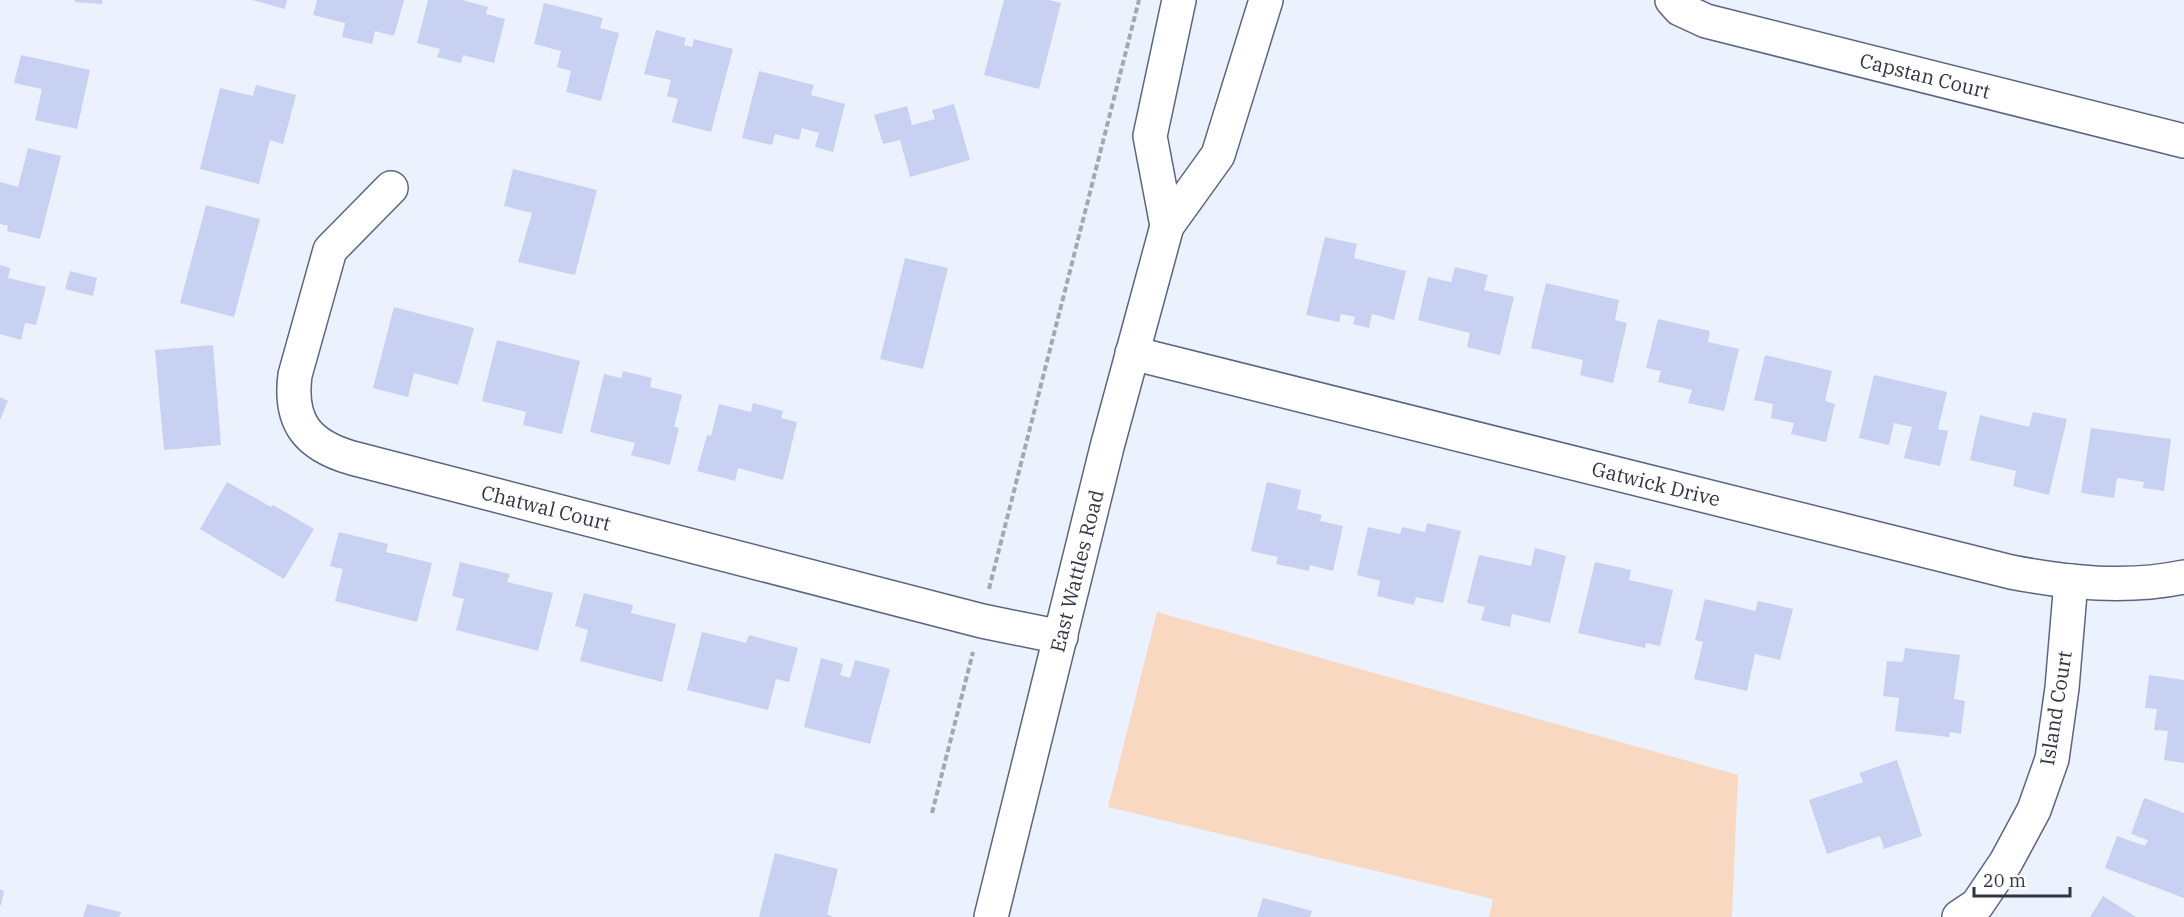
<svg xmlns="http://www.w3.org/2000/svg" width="2184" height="917" font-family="'IBM Plex Serif',serif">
<rect width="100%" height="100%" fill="#ecf1fe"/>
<path fill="#f8d8c0" d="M 1157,612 L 1738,775 L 1732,917 L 1489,917 L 1493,899 L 1108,807 Z"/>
<g fill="#c8d1f1">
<path d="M 75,0 L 102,0 L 102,4 L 75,2 Z"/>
<path d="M 252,0 L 287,0 L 285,9 Z"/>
<path d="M 317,0 L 404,0 L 394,36 L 375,31 L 372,44 L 342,37 L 345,23 L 313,15 Z"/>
<path d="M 428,0 L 462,0 L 488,7 L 486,14 L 505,19 L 494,63 L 463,55 L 461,63 L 437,57 L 440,49 L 417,43 Z"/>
<path d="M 1004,0 L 1049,0 L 1061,3 L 1039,89 L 984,75 Z"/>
<path d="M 544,3 L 603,18 L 600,28 L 619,33 L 601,101 L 566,92 L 571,71 L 557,67 L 561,51 L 534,44 Z"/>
<path d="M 656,30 L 686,38 L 684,45 L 692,47 L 694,39 L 733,49 L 711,132 L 672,122 L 678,99 L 667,96 L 671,80 L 644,74 Z"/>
<path d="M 21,55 L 90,70 L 77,129 L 35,120 L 42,89 L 14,83 Z"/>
<path d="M 759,71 L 814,85 L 811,95 L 845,104 L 833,152 L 815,147 L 819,133 L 802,128 L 799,140 L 775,134 L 772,145 L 742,138 Z"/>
<path d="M 256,85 L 296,95 L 283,144 L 270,140 L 259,184 L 200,169 L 220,88 L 253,96 Z"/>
<path d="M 954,104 L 970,160 L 910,177 L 900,140 L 883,144 L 874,115 L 907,106 L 912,125 L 935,119 L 932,110 Z"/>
<path d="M 28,148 L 61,156 L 40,239 L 7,231 L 8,226 L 0,224 L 0,182 L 18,187 Z"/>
<path d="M 513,169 L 597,190 L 575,275 L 518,262 L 532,213 L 504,206 Z"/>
<path d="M 206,205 L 260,219 L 234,317 L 180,303 Z"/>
<path d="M 1325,237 L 1357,244 L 1354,258 L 1406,271 L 1394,320 L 1372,314 L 1369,328 L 1353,324 L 1355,317 L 1341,314 L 1339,322 L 1306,315 Z"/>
<path d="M 905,258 L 948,268 L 923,369 L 880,359 Z"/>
<path d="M 0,265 L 10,268 L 8,278 L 46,287 L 36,325 L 25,323 L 21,340 L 0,334 Z"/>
<path d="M 1455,267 L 1488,275 L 1484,290 L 1514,297 L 1500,355 L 1467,347 L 1470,333 L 1418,320 L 1428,277 L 1451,282 Z"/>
<path d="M 70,271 L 97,278 L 93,296 L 65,289 Z"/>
<path d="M 1546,283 L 1619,300 L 1615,320 L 1627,323 L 1613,383 L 1580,375 L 1583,360 L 1531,348 Z"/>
<path d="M 394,307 L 474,328 L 458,385 L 414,373 L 408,397 L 373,388 Z"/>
<path d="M 1658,319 L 1710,331 L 1708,342 L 1739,349 L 1724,411 L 1688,403 L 1692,390 L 1658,382 L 1661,371 L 1646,368 Z"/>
<path d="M 497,340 L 580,361 L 562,434 L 523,425 L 526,412 L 482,401 Z"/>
<path d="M 213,345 L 221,445 L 164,450 L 155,350 Z"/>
<path d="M 1765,355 L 1832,371 L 1825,401 L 1835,404 L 1826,442 L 1791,434 L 1794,423 L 1771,418 L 1773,404 L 1754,400 Z"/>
<path d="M 623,371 L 652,378 L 650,387 L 682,395 L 674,427 L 679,428 L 670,465 L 631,455 L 635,443 L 590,432 L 604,374 L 621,378 Z"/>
<path d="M 1874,375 L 1947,392 L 1938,429 L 1948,431 L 1940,466 L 1904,458 L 1912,427 L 1894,423 L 1889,445 L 1859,438 Z"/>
<path d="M 0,397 L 8,401 L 0,420 Z"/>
<path d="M 753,403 L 783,411 L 781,418 L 797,422 L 783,480 L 738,468 L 735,481 L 697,471 L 707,435 L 711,436 L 719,404 L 751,412 Z"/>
<path d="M 2033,412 L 2067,419 L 2049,495 L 2013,486 L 2016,471 L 1970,460 L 1980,415 L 2029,427 Z"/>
<path d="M 2091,428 L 2171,439 L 2164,491 L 2143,488 L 2144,482 L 2117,478 L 2114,498 L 2081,493 Z"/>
<path d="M 227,482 L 271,507 L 273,505 L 314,529 L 284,579 L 200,529 Z"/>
<path d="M 1267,482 L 1301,490 L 1297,509 L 1322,515 L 1320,521 L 1343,526 L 1333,571 L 1310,565 L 1309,571 L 1276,564 L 1278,557 L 1251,551 Z"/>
<path d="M 1427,523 L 1461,531 L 1443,603 L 1416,597 L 1414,605 L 1377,596 L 1380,581 L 1357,575 L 1368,527 L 1400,534 L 1402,527 L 1425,532 Z"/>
<path d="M 339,532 L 388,544 L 386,552 L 432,563 L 417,622 L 335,601 L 343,569 L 330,566 Z"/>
<path d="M 1535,548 L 1566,556 L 1550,623 L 1512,614 L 1510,627 L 1481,620 L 1485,607 L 1467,603 L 1479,555 L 1531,566 Z"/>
<path d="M 460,562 L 510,574 L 507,582 L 553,593 L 538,651 L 456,630 L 464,599 L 452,596 Z"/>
<path d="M 1595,562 L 1631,570 L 1629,580 L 1673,590 L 1660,646 L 1646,643 L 1645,648 L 1578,633 Z"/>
<path d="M 584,593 L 633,605 L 631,613 L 676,624 L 662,682 L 580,661 L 588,630 L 575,626 Z"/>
<path d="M 1705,599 L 1755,611 L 1758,601 L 1793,609 L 1780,660 L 1755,654 L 1747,691 L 1694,679 L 1703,642 L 1695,640 Z"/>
<path d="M 702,632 L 746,643 L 749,635 L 798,648 L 789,682 L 776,679 L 768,710 L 687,690 Z"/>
<path d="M 1905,648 L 1960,655 L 1954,699 L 1965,701 L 1961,734 L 1950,732 L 1949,737 L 1895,731 L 1899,698 L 1883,696 L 1887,661 L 1903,662 Z"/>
<path d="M 821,658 L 843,664 L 840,675 L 850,678 L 855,660 L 890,669 L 870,744 L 804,727 Z"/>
<path d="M 2149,675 L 2184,680 L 2184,763 L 2164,760 L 2168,731 L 2154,730 L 2157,709 L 2145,708 Z"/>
<path d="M 1897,760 L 1922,836 L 1884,849 L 1880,836 L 1827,854 L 1809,800 L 1863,782 L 1859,773 Z"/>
<path d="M 2144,798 L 2184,813 L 2184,898 L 2105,868 L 2117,836 L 2145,846 L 2148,840 L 2131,834 Z"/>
<path d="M 775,853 L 838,869 L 827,914 L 833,917 L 759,917 Z"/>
<path d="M 0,889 L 4,891 L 1,905 L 0,905 Z"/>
<path d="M 2103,896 L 2136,917 L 2090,917 Z"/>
<path d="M 1263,898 L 1312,911 L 1310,917 L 1257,917 Z"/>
<path d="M 87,904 L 121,912 L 119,917 L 83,917 Z"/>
</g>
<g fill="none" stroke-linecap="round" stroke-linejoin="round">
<defs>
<g id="street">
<path d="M 1672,0 L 1680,9 L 1706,21 L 2184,141"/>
<path d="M 391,188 L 330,250 L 295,375 C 289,422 307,445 352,458 L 982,621 L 1061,637"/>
<path d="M 1132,353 L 2011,572 C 2068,583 2127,589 2184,577"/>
<path d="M 1959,917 L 1977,905 L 2006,862 L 2034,810 L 2052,759 L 2062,688 L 2071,581"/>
</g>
<g id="secondary">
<path d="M 1167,226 L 1150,136 L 1179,0"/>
<path d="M 991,917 L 1107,447 L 1167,226 L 1218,155 L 1266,0"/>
</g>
</defs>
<use href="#street" stroke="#5c6580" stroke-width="36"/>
<use href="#secondary" stroke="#5c6580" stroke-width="36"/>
<g stroke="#a3a7b4" stroke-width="4" stroke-dasharray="6 3" stroke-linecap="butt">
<path d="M 989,589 L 1139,0"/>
<path d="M 932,813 L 973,652"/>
</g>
<use href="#street" stroke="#fff" stroke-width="33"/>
<use href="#secondary" stroke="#fff" stroke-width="33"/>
</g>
<g text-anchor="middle" stroke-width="4.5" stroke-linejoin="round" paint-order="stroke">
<g font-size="20" fill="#313541" stroke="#fefefe">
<text transform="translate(1925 76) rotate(14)" y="7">Capstan Court</text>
<text transform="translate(1656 484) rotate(14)" y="7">Gatwick Drive</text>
<text transform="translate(546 508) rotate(14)" y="7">Chatwal Court</text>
<text transform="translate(1077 571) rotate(-76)" y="7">East Wattles Road</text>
<text transform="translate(2056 708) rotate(-81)" y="7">Island Court</text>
</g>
</g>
<path d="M1974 887v9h96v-9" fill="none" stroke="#313541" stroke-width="3"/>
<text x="1983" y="887" font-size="18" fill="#313541" stroke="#fefefe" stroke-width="4.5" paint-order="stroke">20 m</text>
</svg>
